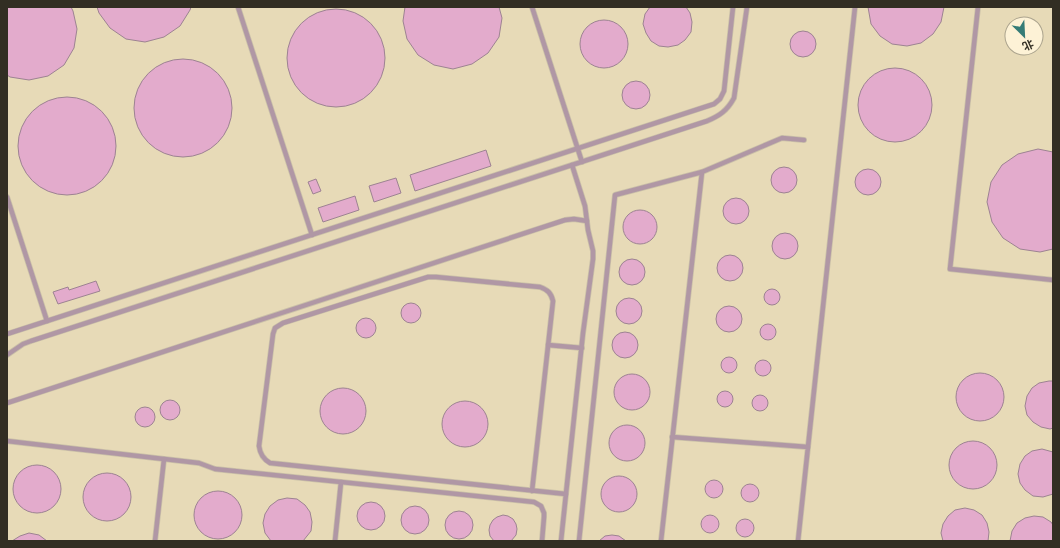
<svg xmlns="http://www.w3.org/2000/svg" width="1060" height="548" font-family="Quicksand,'Noto Sans SC',sans-serif">
<rect width="100%" height="100%" fill="#f0e5c9"/>
<path fill="#e7dab7" fill-rule="evenodd" d="M 7,7 L 1053,7 L 1053,541 L 7,541 ZM 1012,24 L 1036,24 L 1036,48 L 1012,48 Z"/>
<g fill="#e3abcc" stroke="#9d8392">
<path d="M 7,7 L 71,7 L 73,11 L 77,29 L 74,48 L 64,65 L 48,76 L 29,80 L 10,77 L 7,75 Z"/>
<path d="M 97,7 L 191,7 L 190,10 L 180,26 L 164,37 L 145,42 L 126,39 L 110,28 L 99,13 Z"/>
<path d="M 405,7 L 499,7 L 502,18 L 499,37 L 488,53 L 472,64 L 453,69 L 434,65 L 418,55 L 407,39 L 403,21 Z"/>
<path d="M 650,7 L 686,7 L 690,13 L 692,22 L 691,32 L 685,40 L 678,45 L 668,47 L 659,46 L 651,41 L 646,33 L 643,24 L 645,14 Z"/>
<path d="M 868,7 L 944,7 L 941,22 L 933,34 L 921,43 L 907,46 L 892,44 L 880,36 L 871,24 Z"/>
<circle cx="336" cy="58" r="49"/>
<circle cx="604" cy="44" r="24"/>
<circle cx="803" cy="44" r="13"/>
<circle cx="183" cy="108" r="49"/>
<circle cx="895" cy="105" r="37"/>
<circle cx="636" cy="95" r="14"/>
<circle cx="67" cy="146" r="49"/>
<path d="M 1038,149 L 1053,152 L 1053,249 L 1040,252 L 1020,249 L 1003,238 L 992,222 L 987,202 L 991,182 L 1002,165 L 1018,154 Z"/>
<path d="M 486,150 L 491,166 L 415,191 L 410,175 Z"/>
<circle cx="784" cy="180" r="13"/>
<circle cx="868" cy="182" r="13"/>
<path d="M 396,178 L 401,193 L 374,202 L 369,186 Z"/>
<path d="M 316,179 L 321,191 L 313,194 L 308,182 Z"/>
<path d="M 355,196 L 359,210 L 323,222 L 318,208 Z"/>
<circle cx="736" cy="211" r="13"/>
<circle cx="640" cy="227" r="17"/>
<circle cx="785" cy="246" r="13"/>
<circle cx="730" cy="268" r="13"/>
<circle cx="632" cy="272" r="13"/>
<path d="M 96,281 L 100,291 L 58,304 L 53,292 L 68,287 L 69,290 Z"/>
<circle cx="772" cy="297" r="8"/>
<circle cx="629" cy="311" r="13"/>
<circle cx="411" cy="313" r="10"/>
<circle cx="729" cy="319" r="13"/>
<circle cx="366" cy="328" r="10"/>
<circle cx="768" cy="332" r="8"/>
<circle cx="625" cy="345" r="13"/>
<circle cx="729" cy="365" r="8"/>
<circle cx="763" cy="368" r="8"/>
<circle cx="980" cy="397" r="24"/>
<circle cx="632" cy="392" r="18"/>
<path d="M 1049,381 L 1053,381 L 1053,428 L 1050,429 L 1041,427 L 1033,422 L 1027,415 L 1025,406 L 1027,396 L 1032,388 L 1039,383 Z"/>
<circle cx="343" cy="411" r="23"/>
<circle cx="725" cy="399" r="8"/>
<circle cx="760" cy="403" r="8"/>
<circle cx="170" cy="410" r="10"/>
<circle cx="465" cy="424" r="23"/>
<circle cx="145" cy="417" r="10"/>
<circle cx="627" cy="443" r="18"/>
<circle cx="973" cy="465" r="24"/>
<path d="M 1042,449 L 1053,452 L 1053,494 L 1043,497 L 1033,496 L 1025,490 L 1020,483 L 1018,474 L 1020,464 L 1025,456 L 1032,451 Z"/>
<circle cx="37" cy="489" r="24"/>
<circle cx="107" cy="497" r="24"/>
<circle cx="619" cy="494" r="18"/>
<circle cx="714" cy="489" r="9"/>
<circle cx="750" cy="493" r="9"/>
<circle cx="218" cy="515" r="24"/>
<path d="M 287,498 L 297,499 L 305,505 L 310,512 L 312,522 L 311,531 L 303,541 L 271,541 L 265,533 L 263,523 L 265,514 L 270,506 L 278,500 Z"/>
<circle cx="371" cy="516" r="14"/>
<circle cx="415" cy="520" r="14"/>
<path d="M 965,508 L 974,510 L 982,515 L 987,523 L 989,532 L 988,541 L 943,541 L 941,533 L 943,524 L 948,516 L 955,510 Z"/>
<circle cx="459" cy="525" r="14"/>
<path d="M 503,515 L 508,516 L 513,519 L 516,524 L 517,529 L 516,535 L 511,541 L 494,541 L 490,536 L 489,530 L 490,525 L 493,520 L 497,517 Z"/>
<circle cx="710" cy="524" r="9"/>
<path d="M 1034,516 L 1043,517 L 1051,522 L 1053,525 L 1053,541 L 1010,541 L 1012,531 L 1017,523 L 1025,518 Z"/>
<circle cx="745" cy="528" r="9"/>
<path d="M 29,533 L 39,535 L 47,541 L 12,541 L 20,536 Z"/>
<path d="M 612,535 L 619,536 L 626,541 L 599,541 L 605,536 Z"/>
</g>
<g fill="none" stroke-linecap="round" stroke-linejoin="round">
<defs>
<g id="service">
<path d="M 238,7 L 312,235"/>
<path d="M 532,7 L 582,162"/>
<path d="M 978,7 L 950,269 L 1053,280"/>
<path d="M 7,197 L 47,321"/>
<path d="M 7,334 L 714,104 L 720,99 L 724,91 L 733,7"/>
<path d="M 548,345 L 582,348"/>
<path d="M 7,355 L 23,344 L 31,341 L 707,121 C 719,116 727,111 734,98 L 747,7"/>
<path d="M 7,403 L 565,220 L 574,219 L 587,221"/>
<path d="M 672,437 L 808,447 L 798,541"/>
<path d="M 7,441 L 199,463 L 215,469 L 534,502 L 541,506 L 544,513 L 544,517 L 542,541"/>
<path d="M 808,447 L 855,7"/>
<path d="M 532,491 L 553,301 C 551,293 548,290 540,287 L 436,277 L 428,277 L 283,323 L 275,328 L 273,334 L 259,446 C 260,454 263,459 270,463 L 566,494"/>
<path d="M 155,541 L 164,459"/>
<path d="M 335,541 L 341,482"/>
<path d="M 561,541 L 583,333 L 593,259 L 593,251 L 588,230 L 585,206 L 572,165"/>
<path d="M 579,541 L 615,195 L 702,172 L 782,138 L 804,140"/>
<path d="M 661,541 L 702,172"/>
</g>
</defs>
<use href="#service" stroke="#cac0a8" stroke-width="6"/>
<use href="#service" stroke="#b097a5" stroke-width="4.5"/>
</g>
<rect width="1060" height="548" fill="none" stroke="#322e23" stroke-width="16"/>
<g transform="translate(1024 36) rotate(156)"><circle r="19" fill="#fdf2d6" stroke="#aca48e"/>
<path d="M0-3L7 15L0 10L-7 15Z" fill="#357c76"/>
<text y="-6" font-size="11" font-weight="bold" text-anchor="middle" fill="#322e23">北</text>
</g>
</svg>
